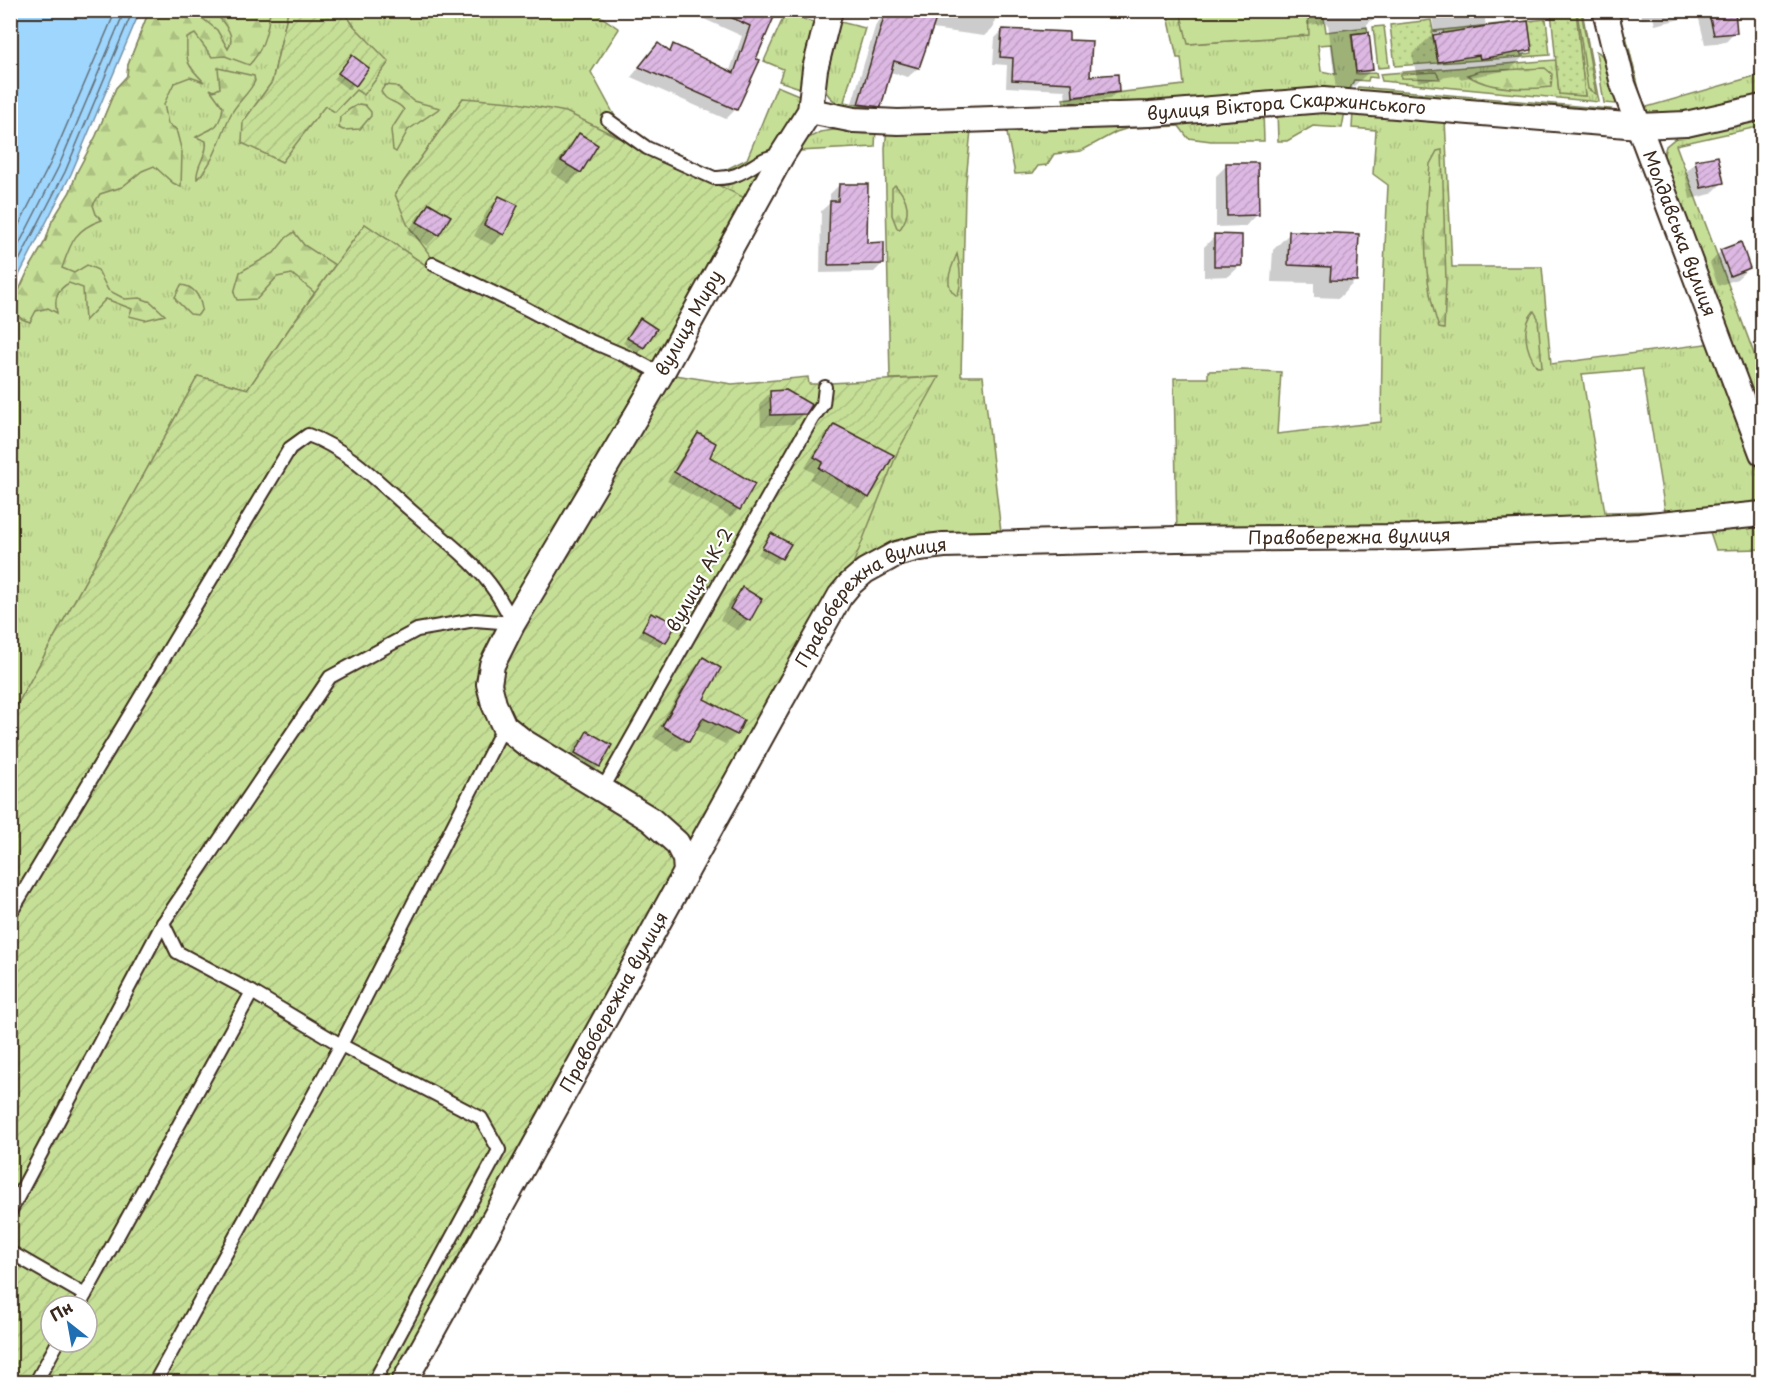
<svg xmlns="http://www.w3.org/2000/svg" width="1773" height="1393" font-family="'Playpen Sans',sans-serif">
<defs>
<pattern id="grass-tufts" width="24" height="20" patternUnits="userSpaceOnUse" patternTransform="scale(1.5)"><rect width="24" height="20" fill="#c6df96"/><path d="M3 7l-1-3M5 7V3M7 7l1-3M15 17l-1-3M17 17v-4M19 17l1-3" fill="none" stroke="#abc081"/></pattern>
<pattern id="forest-firs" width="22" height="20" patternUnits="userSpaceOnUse" patternTransform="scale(1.5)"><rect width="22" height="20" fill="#c6df96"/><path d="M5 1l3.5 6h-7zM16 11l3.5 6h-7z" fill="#abc081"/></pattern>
<pattern id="park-dots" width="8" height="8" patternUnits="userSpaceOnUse" patternTransform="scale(1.5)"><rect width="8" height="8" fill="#c6df96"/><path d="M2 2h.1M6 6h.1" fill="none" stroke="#abc081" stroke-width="1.8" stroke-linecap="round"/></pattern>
<pattern id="garden-furrows" width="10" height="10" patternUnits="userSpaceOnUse" patternTransform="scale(1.5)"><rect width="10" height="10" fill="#c6df96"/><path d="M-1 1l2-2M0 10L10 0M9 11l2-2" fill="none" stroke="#abc081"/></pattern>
<pattern id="building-hatch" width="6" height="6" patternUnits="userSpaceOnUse" patternTransform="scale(1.5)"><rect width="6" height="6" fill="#dcb8e3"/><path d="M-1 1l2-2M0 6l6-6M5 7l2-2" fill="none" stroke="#be9ec2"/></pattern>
</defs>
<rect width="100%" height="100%" fill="#fff"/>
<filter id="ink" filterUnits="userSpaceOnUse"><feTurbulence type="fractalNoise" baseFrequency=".0167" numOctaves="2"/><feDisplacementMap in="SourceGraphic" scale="12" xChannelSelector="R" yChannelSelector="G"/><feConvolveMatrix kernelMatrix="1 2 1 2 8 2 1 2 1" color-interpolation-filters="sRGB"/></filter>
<g filter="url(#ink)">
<g fill="url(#grass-tufts)" stroke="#80845a" stroke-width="1.5" fill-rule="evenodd">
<path d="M 149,11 L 288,11 L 272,82 L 243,122 L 354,26 L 343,11 L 593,11 L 619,29 L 591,72 L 617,120 L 652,146 L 660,146 L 719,173 L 747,159 L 777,86 L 801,96 L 797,113 L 778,148 L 726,182 L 738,181 L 767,162 L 657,363 L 463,98 L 395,194 L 435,262 L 427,266 L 365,224 L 293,323 L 248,389 L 198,376 L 11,716 L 11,315 L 15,299 L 28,271 L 46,240 L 52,221 L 70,192 L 77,172 L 96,136 L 116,88 L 127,76 L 128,65 Z"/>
<path d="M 1167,11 L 1180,11 L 1189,44 L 1308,35 L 1308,11 L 1323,11 L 1326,32 L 1367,27 L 1368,32 L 1351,34 L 1356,72 L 1356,74 L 1376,73 L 1377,78 L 1369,77 L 1368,81 L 1354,80 L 1349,91 L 1080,109 L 1077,103 L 1064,102 L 1063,99 L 1184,85 L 1181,58 L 1177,58 ZM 1332,44 L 1336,74 L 1335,74 L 1321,71 L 1318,45 Z"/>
<path d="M 1576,11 L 1582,11 L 1599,102 L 1382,81 L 1380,74 L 1556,60 L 1559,94 L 1585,96 Z"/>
<path d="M 785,14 L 820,24 L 803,89 L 779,81 L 783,69 L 764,61 Z"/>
<path d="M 836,21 L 865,28 L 844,102 L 902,113 L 894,115 C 868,111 828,113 822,81 Z"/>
<path d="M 1384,26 L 1389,67 L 1378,68 L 1373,27 Z"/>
<path d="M 1626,36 L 1642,101 L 1647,107 L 1762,74 L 1762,97 L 1678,116 L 1645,114 L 1621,38 Z"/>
<path d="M 1596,51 C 1609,55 1614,89 1617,102 L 1616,104 L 1604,103 Z"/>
<path d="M 1358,87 L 1611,109 L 1607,113 L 1354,92 Z"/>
<path d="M 1277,110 L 1345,111 L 1342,128 L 1313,126 L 1287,141 L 1278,141 Z"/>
<path d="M 1263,111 L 1264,141 L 1211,141 L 1188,138 L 1179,126 L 1129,128 L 1116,132 L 1081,151 L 1054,154 L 1047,165 L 1038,166 L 1033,173 L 1015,174 L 1006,128 L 971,130 L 965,191 L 961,376 L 983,376 L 1002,541 L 858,571 L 689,858 L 660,699 L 938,377 L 890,379 L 885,148 L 887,128 Z"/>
<path d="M 1353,112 L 1445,119 L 1452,267 L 1542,267 L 1551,364 L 1713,343 L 1758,470 L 1762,479 L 1762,507 L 1757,512 L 1177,537 L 1174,378 L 1208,378 L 1208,371 L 1243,370 L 1281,372 L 1277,434 L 1381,422 L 1383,287 L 1388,185 L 1373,174 L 1376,130 L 1352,128 ZM 1642,369 L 1665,511 L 1605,512 L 1582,374 Z"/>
<path d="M 1762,117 L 1762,126 L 1676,145 L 1762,375 L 1762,427 L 1663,158 L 1666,146 L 1677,137 Z"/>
<path d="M 876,128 L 875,147 L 799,151 L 764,212 L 777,175 L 805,140 L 820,132 L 840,129 Z"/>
<path d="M 1762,519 L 1762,549 L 1716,550 L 1708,526 Z"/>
</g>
<g fill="url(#forest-firs)" stroke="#80845a" stroke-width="1.5">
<path d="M 230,10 L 270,11 C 268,30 263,51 249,65 L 225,56 L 212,57 L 195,34 L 187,38 C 186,63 186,64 204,82 L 190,77 L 174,83 L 164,104 L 168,124 L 176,129 L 182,152 L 181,187 L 173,183 L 154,166 L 142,171 L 122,187 L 100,194 L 93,205 L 96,214 L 102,220 C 75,229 71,242 62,268 L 74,273 L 87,265 L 98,270 L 108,290 L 125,299 L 140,298 L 151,302 L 165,315 L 145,320 L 129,316 L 132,309 L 106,299 L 85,321 L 83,288 L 69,283 C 56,290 54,300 57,313 L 48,308 L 36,311 L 30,322 L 22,319 L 16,314 L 15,299 L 28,271 L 46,240 L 52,221 L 70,192 L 77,172 L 96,136 L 116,88 L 127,76 L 128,65 L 149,11 L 193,11 L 217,30 L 228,49 C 236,36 226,26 218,16 L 219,13 Z"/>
<path d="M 1577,11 L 1581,11 L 1596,94 L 1588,89 Z"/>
<path d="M 218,68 L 254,76 L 255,81 C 249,94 236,103 230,116 C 220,137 215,162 197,179 C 195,166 209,153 206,141 L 196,137 C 212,127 219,131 223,107 L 210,89 L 214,91 L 220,88 Z"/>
<path d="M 1545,68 L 1552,74 L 1551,87 C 1524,90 1490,90 1467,75 L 1480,71 Z"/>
<path d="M 1436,72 L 1440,79 L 1401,78 L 1401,74 Z"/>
<path d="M 385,85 L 396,86 L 413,101 L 440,108 L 408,130 L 396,152 L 393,150 L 391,130 L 404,110 C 398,100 385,103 381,91 Z"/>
<path d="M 359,104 L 365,105 L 371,112 L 371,116 L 360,129 L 343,130 L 339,128 L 340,117 L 350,109 Z"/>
<path d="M 1442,150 L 1446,282 L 1444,329 L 1439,328 C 1421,276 1424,218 1430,164 L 1437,151 Z"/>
<path d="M 895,185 C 909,199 911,214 900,229 L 897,228 L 892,215 L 892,188 Z"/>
<path d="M 294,232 L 304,245 L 335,265 L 315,293 L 292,274 L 277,277 L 257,299 L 237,300 L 234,293 L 240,272 L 274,253 L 286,238 Z"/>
<path d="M 957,254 C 960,267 963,284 957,296 C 942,286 951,268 957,254 Z"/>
<path d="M 181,285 C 194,286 200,297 202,309 L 198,315 L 190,314 L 176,300 L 175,297 Z"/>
<path d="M 1534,311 L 1538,318 L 1542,367 L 1537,367 C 1526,351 1520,327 1534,311 Z"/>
</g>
<g fill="url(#park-dots)" stroke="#80845a" stroke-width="1.5" fill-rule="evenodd">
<path d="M 1551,11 L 1576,11 L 1585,96 L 1559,94 Z"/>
<path d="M 1546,19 L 1550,55 L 1395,66 L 1390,25 L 1431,20 L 1433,31 ZM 1528,21 L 1532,53 L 1521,55 L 1517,23 ZM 1487,26 L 1492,57 L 1480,59 L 1474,28 ZM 1443,30 L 1449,60 L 1438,62 L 1432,32 Z"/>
</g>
<g fill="url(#garden-furrows)" stroke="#80845a" stroke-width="1.5" fill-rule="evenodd">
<path d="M 288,11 L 343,11 L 354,26 L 389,62 L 364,95 L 356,90 L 335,112 L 325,106 L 282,162 L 242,143 L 243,122 L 272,82 Z"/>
<path d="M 463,98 L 512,102 L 566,112 L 747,199 L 657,363 L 629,355 L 435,262 L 407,224 L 395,194 Z"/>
<path d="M 365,224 L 427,266 L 651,377 L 483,699 L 670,843 L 677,877 L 397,1382 L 11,1382 L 11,716 L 198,376 L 248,389 L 293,323 ZM 51,1306 L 87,1306 L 87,1342 L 51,1342 Z"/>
<path d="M 669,374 L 732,384 L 808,377 L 809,384 L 821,384 L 820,404 L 607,777 L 597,781 L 507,722 L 496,668 Z"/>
<path d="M 939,377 L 898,451 L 846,582 L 697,837 L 687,840 L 611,785 L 828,403 L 831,383 Z"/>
</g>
<path fill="#c6df96" stroke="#80845a" stroke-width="1.5" d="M 1180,11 L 1308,11 L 1309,35 L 1188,44 Z"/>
<path fill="#9ed6fe" stroke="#7691a4" stroke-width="1.5" d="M 11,10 L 140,11 L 71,174 L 11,291 Z"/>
<g fill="#0003">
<path d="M 708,10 L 773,10 L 754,60 L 758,61 L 735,110 L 726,119 L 631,77 L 658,45 L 668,52 L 674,46 L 729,73 L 742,36 L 704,19 Z"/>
<path d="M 883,10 L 996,10 L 994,27 L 984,36 L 932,29 L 918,68 L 908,77 L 890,72 L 879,106 L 870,116 L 849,113 L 876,24 L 882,18 Z"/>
<path d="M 1306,10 L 1484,10 L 1486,29 L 1530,50 L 1510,70 L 1460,79 L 1459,75 L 1418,82 L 1412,54 L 1434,33 L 1432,12 L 1376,17 L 1367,24 L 1372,69 L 1351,89 L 1336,91 L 1328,23 L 1307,25 Z"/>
<path d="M 1641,10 L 1733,10 L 1735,32 L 1726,42 L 1705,44 L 1698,15 L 1655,25 L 1653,17 L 1642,19 Z"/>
<path d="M 1002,31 L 1067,41 L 1088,78 L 1117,91 L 1110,99 L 1066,104 L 1065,90 L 1006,87 L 1007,65 L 993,64 L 995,38 Z"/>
<path d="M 347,62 L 367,68 L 349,90 L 334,79 Z"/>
<path d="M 579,135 L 580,172 L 569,184 L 551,173 L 568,146 Z"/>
<path d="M 1696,162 L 1722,183 L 1711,194 L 1690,199 L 1685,173 Z"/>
<path d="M 1227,165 L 1257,215 L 1246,226 L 1216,227 L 1216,176 Z"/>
<path d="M 839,185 L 866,244 L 883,263 L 874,272 L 820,273 L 821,211 L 830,203 L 830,194 Z"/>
<path d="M 499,198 L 503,234 L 492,245 L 474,236 L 488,209 Z"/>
<path d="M 429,205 L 438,234 L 427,246 L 407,233 L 418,216 Z"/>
<path d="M 1290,233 L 1356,280 L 1339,298 L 1314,297 L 1314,283 L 1271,282 L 1273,250 Z"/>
<path d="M 1215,236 L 1241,265 L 1229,276 L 1204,277 L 1204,247 Z"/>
<path d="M 1721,251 L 1749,268 L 1737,279 L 1718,286 L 1710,263 Z"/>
<path d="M 640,320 L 655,329 L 638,353 L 623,343 Z"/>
<path d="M 771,392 L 804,413 L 793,424 L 761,426 L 760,403 Z"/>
<path d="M 834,426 L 868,497 L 858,507 L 810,479 L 814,473 L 805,468 L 824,436 Z"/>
<path d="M 698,435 L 708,458 L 739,509 L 731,517 L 667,481 L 690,443 Z"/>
<path d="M 771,535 L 789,545 L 776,564 L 758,554 Z"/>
<path d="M 742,589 L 749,620 L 738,631 L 720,620 L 731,600 Z"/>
<path d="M 651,615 L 665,642 L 659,647 L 638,636 Z"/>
<path d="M 703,659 L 702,699 L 735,734 L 725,744 L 695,729 L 688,741 L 678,751 L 653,737 L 693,669 Z"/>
<path d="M 587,733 L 610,745 L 598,766 L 587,777 L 564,765 L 576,744 Z"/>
</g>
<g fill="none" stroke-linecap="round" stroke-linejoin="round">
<g stroke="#636f78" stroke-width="1.5">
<path d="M 10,242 L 50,164 L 116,10"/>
<path d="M 10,262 L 58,168 L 125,10"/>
<path d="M 10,278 L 65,172 L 133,10"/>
</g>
</g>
<g fill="url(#building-hatch)" stroke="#3b2a1e" stroke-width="1.5">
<path d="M 715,10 L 777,10 L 756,59 L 760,60 L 737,110 L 639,67 L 658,43 L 670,52 L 673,44 L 734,73 L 750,26 Z"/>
<path d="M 886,10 L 939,10 L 919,68 L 894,61 L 881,107 L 858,104 Z"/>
<path d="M 1708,10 L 1735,10 L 1737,33 L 1714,35 Z"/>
<path d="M 1528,21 L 1532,50 L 1480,59 L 1479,55 L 1438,62 L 1433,35 L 1487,26 Z"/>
<path d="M 1002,29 L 1069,32 L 1069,40 L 1092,41 L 1090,76 L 1118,74 L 1119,92 L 1073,97 L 1072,83 L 1012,80 L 1013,58 L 1000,57 Z"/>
<path d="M 1369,32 L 1373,70 L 1356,72 L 1352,34 Z"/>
<path d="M 352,55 L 369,68 L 356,86 L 338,73 Z"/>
<path d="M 579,133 L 598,145 L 581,173 L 561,161 Z"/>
<path d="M 1718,156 L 1724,183 L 1701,188 L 1695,160 Z"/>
<path d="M 1226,163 L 1258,163 L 1259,215 L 1227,216 Z"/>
<path d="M 839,184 L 868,184 L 867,243 L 884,242 L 884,264 L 828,265 L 830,201 L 838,201 Z"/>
<path d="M 499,196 L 518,205 L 504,235 L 484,225 Z"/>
<path d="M 429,203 L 451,216 L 439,235 L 417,222 Z"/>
<path d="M 1289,231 L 1359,234 L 1357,281 L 1330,280 L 1331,267 L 1288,265 Z"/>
<path d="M 1214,234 L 1242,235 L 1242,266 L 1214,266 Z"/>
<path d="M 1741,242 L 1750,268 L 1730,276 L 1720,250 Z"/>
<path d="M 640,318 L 657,329 L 644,348 L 627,338 Z"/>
<path d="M 786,390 L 812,405 L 806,414 L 771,415 L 770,391 Z"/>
<path d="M 834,424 L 894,455 L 869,498 L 819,468 L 823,462 L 814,457 Z"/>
<path d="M 698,433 L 716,443 L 710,457 L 755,484 L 740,510 L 674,472 Z"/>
<path d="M 771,533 L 791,544 L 782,559 L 762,548 Z"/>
<path d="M 742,587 L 762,599 L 750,621 L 730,609 Z"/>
<path d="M 651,613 L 656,616 L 657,614 L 676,624 L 666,643 L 642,630 Z"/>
<path d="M 703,657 L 721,668 L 704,699 L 744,720 L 737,735 L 703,718 L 689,742 L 662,726 Z"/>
<path d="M 587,731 L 612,745 L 600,767 L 575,753 Z"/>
</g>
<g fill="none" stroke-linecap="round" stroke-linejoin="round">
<defs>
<g id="service">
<path d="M 608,120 L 647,148 L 714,178 C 746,180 756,156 781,155"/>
<path d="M 433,264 L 523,307 L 576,335 L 635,360 L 661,374"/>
<path d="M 602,790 L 812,419 L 823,404 L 825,387"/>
<path d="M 10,914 L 290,448 L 308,435 C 350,450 382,486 415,514 C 440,536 469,557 489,583 C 499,596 506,609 513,623 L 475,620 L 417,630 L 330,677 L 163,923 L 10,1212"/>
<path d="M 163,923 L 177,952 L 252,992 L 341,1045 L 481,1118 L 499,1150 L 374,1382"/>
<path d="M 10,1252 L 85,1295"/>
<path d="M 79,1306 L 252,992"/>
<path d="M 36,1382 L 58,1342"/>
<path d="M 155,1382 L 341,1045 L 504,726"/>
</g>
<g id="minor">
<path id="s1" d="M 1605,10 L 1623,84 L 1762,453"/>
<path id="s2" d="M 810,111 L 854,120 L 898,122 L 1150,114 L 1323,100 L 1639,126 L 1686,124 L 1762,107"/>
<path id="s3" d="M 686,872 L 685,859 L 677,843 L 650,819 L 524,742 L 504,726 L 494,704 L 489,684 L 492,665 L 513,623 L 661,374 L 782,155 L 810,111 L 815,69 L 830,10"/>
<path id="s4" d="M 404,1382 L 778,706 L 840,596 L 850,584 L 865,571 L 896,554 L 919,548 L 944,545 L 1176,539 L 1411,537 L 1640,526 L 1762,514"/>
</g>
</defs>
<use href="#service" stroke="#3b2a1e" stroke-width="16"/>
<use href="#minor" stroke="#3b2a1e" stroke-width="28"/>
<use href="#service" stroke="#fff" stroke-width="12"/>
<use href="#minor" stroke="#fff" stroke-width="24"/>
</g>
</g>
<g text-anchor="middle" stroke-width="4.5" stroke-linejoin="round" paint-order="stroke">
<g font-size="18" fill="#3b2a1e" stroke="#fff">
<text dy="6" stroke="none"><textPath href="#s2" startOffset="478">вулиця Віктора Скаржинського</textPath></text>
<text dy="6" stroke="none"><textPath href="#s1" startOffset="236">Молдавська вулиця</textPath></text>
<text dy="6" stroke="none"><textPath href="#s3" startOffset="699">вулиця Миру</textPath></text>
<text dy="6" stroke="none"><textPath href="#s4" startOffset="1424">Правобережна вулиця</textPath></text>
<text transform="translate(700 580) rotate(-61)" y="6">вулиця АК-2</text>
<text dy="6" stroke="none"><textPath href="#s4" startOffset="920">Правобережна вулиця</textPath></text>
<text dy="6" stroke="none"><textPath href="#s4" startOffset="434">Правобережна вулиця</textPath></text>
</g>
</g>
<rect width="1773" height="1393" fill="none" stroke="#fff" stroke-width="36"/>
<rect x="18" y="18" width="1737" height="1357" fill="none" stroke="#3b2a1e" stroke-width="2" filter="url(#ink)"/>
<g transform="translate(69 1324) rotate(329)"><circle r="28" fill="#ffffff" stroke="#b1aaa5" stroke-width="1.5"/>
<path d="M0-4.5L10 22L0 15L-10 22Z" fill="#1f6fb2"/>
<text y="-9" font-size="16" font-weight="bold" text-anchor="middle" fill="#3b2a1e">Пн</text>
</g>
</svg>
